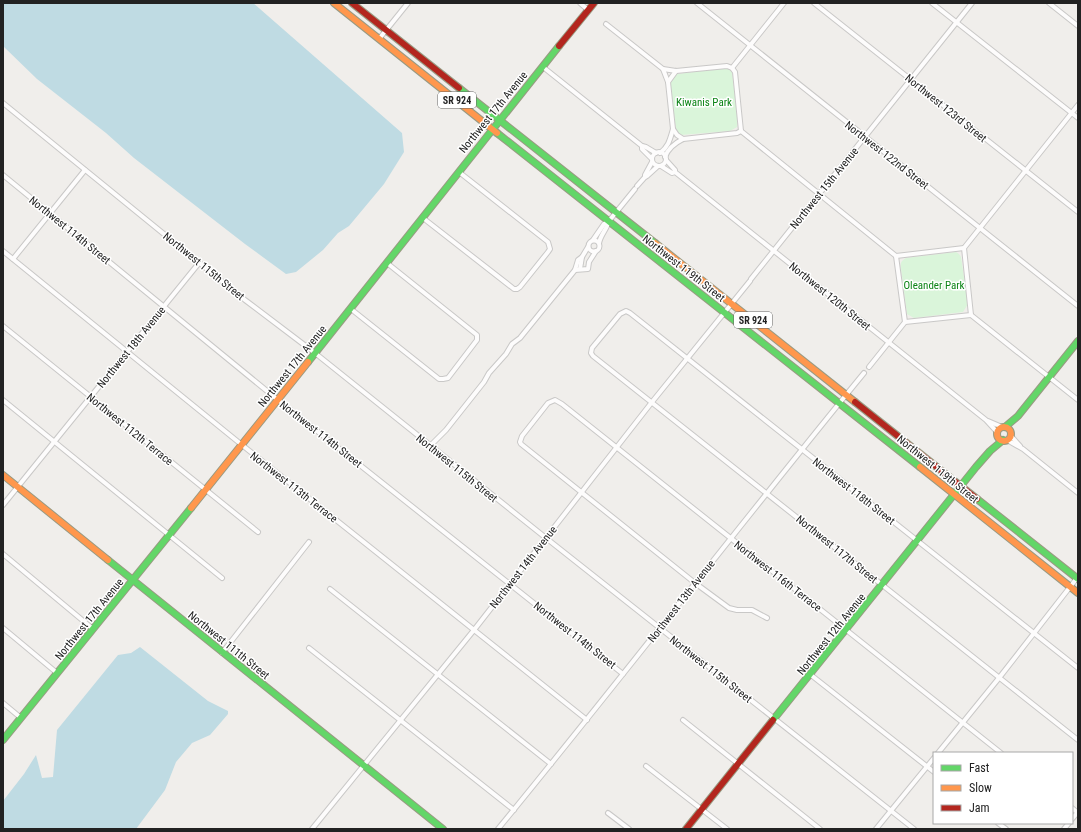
<svg xmlns="http://www.w3.org/2000/svg" width="1081" height="832" font-family="'Roboto Condensed',sans-serif">
<rect width="100%" height="100%" fill="#f0eeeb"/>
<g fill="#daf5da">
<path d="M 723,68 L 731,69 L 732,73 L 738,121 L 737,127 L 730,131 L 681,135 L 678,133 L 676,129 L 670,83 C 671,78 673,76 678,74 Z"/>
<path d="M 956,252 L 959,254 L 961,257 L 968,304 L 963,312 L 914,318 L 907,314 L 901,269 C 900,263 901,261 906,258 Z"/>
</g>
<g fill="#bfdbe3">
<path d="M 3,3 L 253,3 L 402,133 L 404,152 L 384,184 L 349,226 L 338,233 L 323,250 L 296,272 L 286,274 L 245,244 L 134,158 L 106,133 L 37,79 L 3,46 Z"/>
<path d="M 140,647 L 208,701 L 228,711 L 228,714 L 210,735 L 192,743 L 176,762 L 165,790 L 136,829 L 3,829 L 3,801 L 24,774 L 36,755 L 42,778 L 53,777 L 57,730 L 118,655 L 131,653 Z"/>
</g>
<g fill="none" stroke-linecap="round" stroke-linejoin="round">
<defs>
<g id="street">
<path d="M 580,3 L 588,10"/>
<path d="M 697,3 L 1078,306"/>
<path d="M 814,3 L 1078,212"/>
<path d="M 932,3 L 1078,118"/>
<path d="M 1049,3 L 1078,26"/>
<path d="M 606,24 L 663,69 L 668,82"/>
<path d="M 379,39 L 408,3"/>
<path d="M 543,67 L 642,146 L 646,147 L 656,153"/>
<path d="M 732,68 L 784,3"/>
<path d="M 663,69 L 676,71 L 727,66 L 732,68 L 735,72 L 741,131"/>
<path d="M 3,103 L 245,300 L 315,353 L 546,538 L 914,829"/>
<path d="M 673,129 L 677,135 L 683,139"/>
<path d="M 741,131 L 896,256"/>
<path d="M 642,146 L 642,149 L 652,159"/>
<circle cx="659" cy="159" r="7"/>
<path d="M 660,153 C 669,146 670,139 673,129 L 668,82 L 676,71"/>
<path d="M 665,157 C 668,148 675,143 683,139 L 737,133 L 741,131"/>
<path d="M 666,160 L 675,170 L 675,172 L 986,420 L 997,432"/>
<path d="M 661,166 L 672,173 L 675,172"/>
<path d="M 3,175 L 278,400 L 623,674"/>
<path d="M 645,177 L 645,175 L 652,162"/>
<path d="M 637,186 L 645,177 L 647,176 L 658,166"/>
<path d="M 423,218 L 514,289 L 517,289 L 520,287 L 548,252 L 550,249 L 548,242 L 459,172"/>
<path d="M 593,240 L 604,224 L 609,221 L 635,189"/>
<circle cx="594" cy="246" r="5.5"/>
<path d="M 599,243 C 601,234 607,229 609,221"/>
<path d="M 3,251 L 242,445 L 587,720"/>
<path d="M 896,256 L 964,248"/>
<path d="M 896,256 L 905,322"/>
<path d="M 13,259 L 85,170"/>
<path d="M 580,269 L 582,257 L 588,247"/>
<path d="M 575,270 L 578,260 L 582,257"/>
<path d="M 751,279 L 972,3"/>
<path d="M 351,309 L 439,379 L 443,379 L 448,378 L 477,340 L 477,335 L 387,263"/>
<path d="M 971,315 L 964,248 L 1078,105"/>
<path d="M 971,315 L 1078,400"/>
<path d="M 3,326 L 258,532"/>
<path d="M 869,367 L 905,322 L 971,315"/>
<path d="M 3,400 L 222,578"/>
<path d="M 988,421 L 1002,427"/>
<path d="M 1010,435 L 1020,446"/>
<path d="M 1007,440 L 1023,449 L 1078,493"/>
<path d="M 430,446 L 446,430 L 484,382 L 489,373 L 506,354 L 512,344 L 520,338 L 575,270 L 588,269 L 589,262 L 596,251"/>
<path d="M 3,505 L 199,263"/>
<path d="M 3,554 L 93,629"/>
<path d="M 330,589 L 551,764"/>
<path d="M 767,618 L 752,610 L 737,610 L 729,608 L 695,583 L 521,444 L 520,442 L 522,436 L 548,403 L 555,400 L 562,404 L 1001,753"/>
<path d="M 3,628 L 57,673"/>
<path d="M 309,648 L 514,810"/>
<path d="M 222,653 L 309,542"/>
<path d="M 1078,668 L 630,313 L 626,311 L 620,314 L 592,348 L 591,353 L 593,356 L 1078,740"/>
<path d="M 811,675 L 934,772"/>
<path d="M 3,703 L 21,718"/>
<path d="M 683,720 L 820,829"/>
<path d="M 938,753 L 999,678 L 1077,578"/>
<path d="M 646,766 L 727,829"/>
<path d="M 1072,808 L 1078,813"/>
<path d="M 608,813 L 629,829"/>
<path d="M 1072,819 L 1078,812"/>
<path d="M 998,823 L 1006,829"/>
<path d="M 312,829 L 474,630 L 652,402 L 750,281"/>
<path d="M 498,829 C 622,678 741,523 864,373"/>
<path d="M 876,829 L 934,758"/>
<path d="M 1064,829 L 1069,823"/>
</g>
<g id="fast">
<path d="M 459,88 L 655,243"/>
<path d="M 497,133 L 920,467"/>
<path d="M 308,362 L 559,46"/>
<path d="M 1005,427 L 1018,416 L 1078,341"/>
<path d="M 977,499 L 1078,579"/>
<path d="M 108,560 L 443,829"/>
<path d="M 773,720 L 976,467 L 990,451 L 1003,440"/>
<path d="M 3,740 L 191,508"/>
</g>
<g id="slow">
<path d="M 334,3 L 497,133"/>
<path d="M 655,243 L 855,402"/>
<circle cx="1004" cy="434" r="7"/>
<path d="M 920,467 L 1078,593"/>
<path d="M 3,475 L 108,560"/>
<path d="M 191,508 L 308,362"/>
</g>
<g id="jam">
<path d="M 352,3 L 459,88"/>
<path d="M 559,46 L 594,3"/>
<path d="M 855,402 L 977,499"/>
<path d="M 686,829 L 773,720"/>
</g>
</defs>
<use href="#street" stroke="#c9c8c7" stroke-width="6"/>
<use href="#fast" stroke="#999a82" stroke-width="8"/>
<use href="#slow" stroke="#999a82" stroke-width="8"/>
<use href="#jam" stroke="#999a82" stroke-width="8"/>
<use href="#street" stroke="#fdfcfc" stroke-width="4"/>
<use href="#fast" stroke="#63d668" stroke-width="6"/>
<use href="#slow" stroke="#ff974d" stroke-width="6"/>
<use href="#jam" stroke="#b3261e" stroke-width="6"/>
</g>
<g text-anchor="middle" stroke-width="3" stroke-linejoin="round" paint-order="stroke">
<g fill="#fff" stroke="#646464" stroke-width="1">
<rect x="438" y="92" width="38" height="16" rx="3"/>
<rect x="734" y="312" width="38" height="16" rx="3"/>
</g>
<g font-size="10" font-weight="bold" fill="#222">
<text x="457" y="104">SR 924</text>
<text x="753" y="324">SR 924</text>
</g>
<g font-size="11" fill="#0c8416" stroke="#fff">
<text x="704" y="106">Kiwanis Park</text>
<text x="934" y="289">Oleander Park</text>
</g>
<g font-size="11" fill="#222" stroke="#fff">
<text transform="translate(946 108) rotate(39)" y="4">Northwest 123rd Street</text>
<text transform="translate(493 112) rotate(-51)" y="4">Northwest 17th Avenue</text>
<text transform="translate(887 155) rotate(38)" y="4">Northwest 122nd Street</text>
<text transform="translate(824 188) rotate(-51)" y="4">Northwest 15th Avenue</text>
<text transform="translate(70 230) rotate(39)" y="4">Northwest 114th Street</text>
<text transform="translate(204 266) rotate(39)" y="4">Northwest 115th Street</text>
<text transform="translate(684 268) rotate(38)" y="4">Northwest 119th Street</text>
<text transform="translate(830 296) rotate(39)" y="4">Northwest 120th Street</text>
<text transform="translate(131 347) rotate(-51)" y="4">Northwest 18th Avenue</text>
<text transform="translate(292 366) rotate(-51)" y="4">Northwest 17th Avenue</text>
<text transform="translate(130 429) rotate(39)" y="4">Northwest 112th Terrace</text>
<text transform="translate(321 434) rotate(38)" y="4">Northwest 114th Street</text>
<text transform="translate(457 468) rotate(39)" y="4">Northwest 115th Street</text>
<text transform="translate(938 469) rotate(39)" y="4">Northwest 119th Street</text>
<text transform="translate(294 487) rotate(38)" y="4">Northwest 113th Terrace</text>
<text transform="translate(854 491) rotate(38)" y="4">Northwest 118th Street</text>
<text transform="translate(837 549) rotate(39)" y="4">Northwest 117th Street</text>
<text transform="translate(523 567) rotate(-52)" y="4">Northwest 14th Avenue</text>
<text transform="translate(778 576) rotate(38)" y="4">Northwest 116th Terrace</text>
<text transform="translate(681 601) rotate(-52)" y="4">Northwest 13th Avenue</text>
<text transform="translate(89 619) rotate(-51)" y="4">Northwest 17th Avenue</text>
<text transform="translate(831 634) rotate(-51)" y="4">Northwest 12th Avenue</text>
<text transform="translate(575 635) rotate(38)" y="4">Northwest 114th Street</text>
<text transform="translate(229 645) rotate(39)" y="4">Northwest 111th Street</text>
<text transform="translate(711 669) rotate(38)" y="4">Northwest 115th Street</text>
</g>
</g>
<rect width="1081" height="832" fill="none" stroke="#222222" stroke-width="8"/>
<rect x="933" y="752" width="140" height="72" fill="#ffffff" stroke="#a7a7a7"/>
<rect x="941" y="765" width="20" height="6" fill="#63d668" stroke="#a7a7a7"/>
<text x="969" y="772" font-size="12" fill="#222222">Fast</text>
<rect x="941" y="785" width="20" height="6" fill="#ff974d" stroke="#a7a7a7"/>
<text x="969" y="792" font-size="12" fill="#222222">Slow</text>
<rect x="941" y="805" width="20" height="6" fill="#b3261e" stroke="#a7a7a7"/>
<text x="969" y="812" font-size="12" fill="#222222">Jam</text>
</svg>
